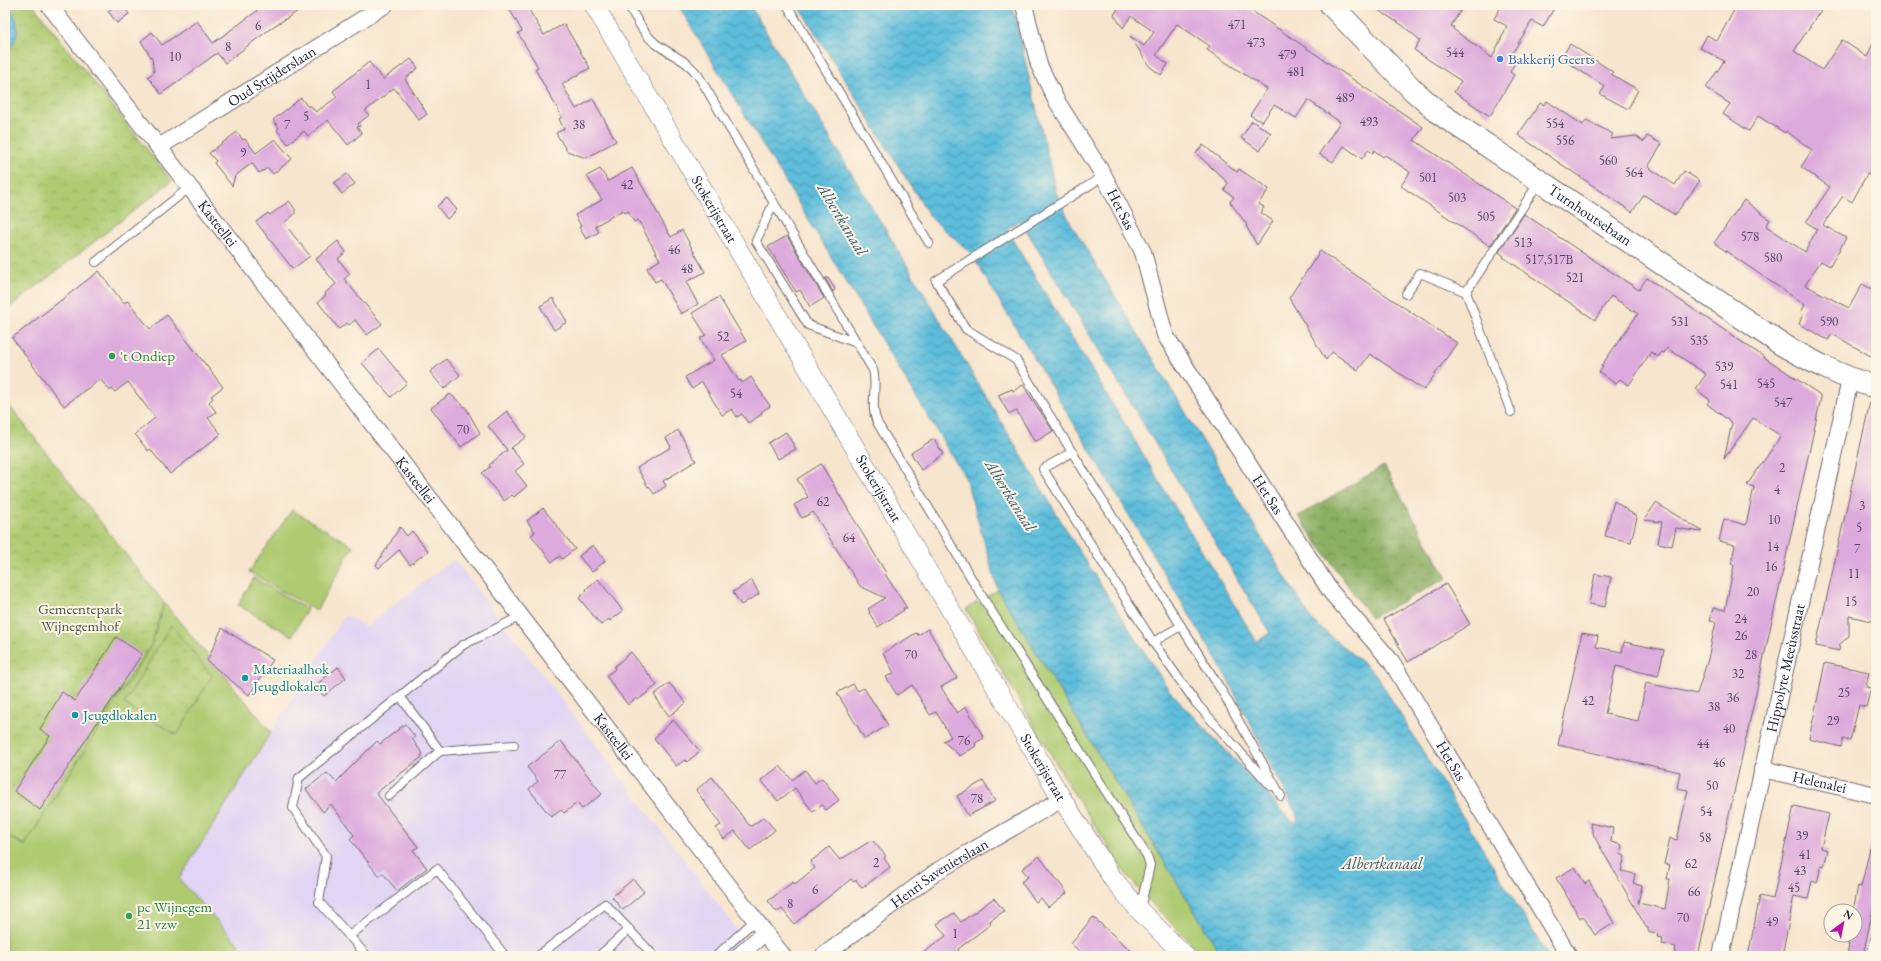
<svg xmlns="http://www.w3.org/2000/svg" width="1881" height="961" font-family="'EB Garamond',serif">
<defs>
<pattern id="forest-crowns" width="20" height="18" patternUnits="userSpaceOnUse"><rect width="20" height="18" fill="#8baf64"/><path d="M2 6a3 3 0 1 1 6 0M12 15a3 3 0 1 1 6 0" fill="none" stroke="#718e54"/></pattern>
<pattern id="park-crowns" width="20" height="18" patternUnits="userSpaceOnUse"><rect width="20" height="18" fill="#afcb72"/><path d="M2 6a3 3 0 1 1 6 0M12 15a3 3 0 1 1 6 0" fill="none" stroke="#96ae64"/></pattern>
<pattern id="water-waves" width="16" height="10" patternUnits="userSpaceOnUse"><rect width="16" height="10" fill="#5dbddb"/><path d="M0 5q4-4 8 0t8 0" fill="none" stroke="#4c99b3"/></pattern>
</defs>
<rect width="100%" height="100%" fill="#fcf5e5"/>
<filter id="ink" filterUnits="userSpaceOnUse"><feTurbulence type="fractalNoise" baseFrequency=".025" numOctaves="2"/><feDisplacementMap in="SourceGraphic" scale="8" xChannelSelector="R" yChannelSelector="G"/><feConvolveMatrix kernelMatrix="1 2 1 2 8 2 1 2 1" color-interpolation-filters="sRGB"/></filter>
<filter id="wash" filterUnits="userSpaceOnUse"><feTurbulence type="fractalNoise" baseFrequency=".012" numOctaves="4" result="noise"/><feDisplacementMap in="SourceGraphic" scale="16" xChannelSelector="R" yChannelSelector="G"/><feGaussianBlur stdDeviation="0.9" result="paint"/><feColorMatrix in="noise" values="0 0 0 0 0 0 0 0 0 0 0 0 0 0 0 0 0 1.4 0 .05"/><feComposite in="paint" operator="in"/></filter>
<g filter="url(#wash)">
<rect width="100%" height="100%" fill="#f7e5cd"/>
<path fill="#e1d4f4" d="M 454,559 L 746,941 L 730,956 L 249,956 L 179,879 L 345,615 L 365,627 Z"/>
<g fill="#afcb72" stroke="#687656">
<path d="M 292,510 L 353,546 L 316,611 L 249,572 Z"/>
<path d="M 254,578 L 307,609 L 292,636 L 238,605 Z"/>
<path d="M 998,590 L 1222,956 L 1204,956 L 1145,897 L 1124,871 L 1073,792 L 966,609 Z"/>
<path d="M 164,603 L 271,732 L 179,879 L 249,956 L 5,956 L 5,835 L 25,845 L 151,645 Z"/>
</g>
<path fill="url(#forest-crowns)" stroke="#566850" d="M 1384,466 L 1447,578 L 1371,618 L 1298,516 Z"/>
<g fill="url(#park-crowns)" stroke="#687656">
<path d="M 5,5 L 33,5 L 172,181 L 5,311 Z"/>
<path d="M 5,400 L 164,603 L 151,645 L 25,845 L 5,835 Z"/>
<path d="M 171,625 L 212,676 L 177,735 L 124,704 Z"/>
</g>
<g fill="url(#water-waves)" stroke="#40708b" fill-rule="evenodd">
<path d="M 5,5 L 8,5 C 22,24 20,38 5,55 Z"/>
<path d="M 678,5 L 750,5 L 1079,551 L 1169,690 L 1294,823 L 1299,819 L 1225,674 L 970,252 L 931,218 L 798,5 L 1012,5 L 1056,192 L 1070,222 L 1312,621 L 1375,673 L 1548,956 L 1222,956 L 998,590 L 966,479 ZM 1020,220 L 1270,633 L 1257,642 L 1006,229 Z"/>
</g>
<g id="blocks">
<g fill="#dad">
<path d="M 116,5 L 123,5 L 129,14 L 117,23 L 108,11 Z"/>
<path d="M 252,5 L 308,5 L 274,26 L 225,63 L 217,53 L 161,94 L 148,77 L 154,72 L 152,59 L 141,41 L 152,32 L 162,45 L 197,21 L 213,43 L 257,11 Z"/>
<path d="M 507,5 L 526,5 L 544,35 L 564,24 L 590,68 L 562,84 L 576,109 L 593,99 L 616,141 L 586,158 L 567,151 L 556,133 L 564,129 L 559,119 L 562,117 L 535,69 L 538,67 L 518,33 L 522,31 Z"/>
<path d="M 1116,5 L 1243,5 L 1423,127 L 1414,140 L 1515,208 L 1490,246 L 1401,186 L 1410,172 L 1385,155 L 1383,157 L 1374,150 L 1373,153 L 1368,150 L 1362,159 L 1344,146 L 1333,162 L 1319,154 L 1340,122 L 1308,100 L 1296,118 L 1274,105 L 1262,122 L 1250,115 L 1267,89 L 1207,50 L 1210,46 L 1177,24 L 1156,55 L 1168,64 L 1161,75 L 1149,66 L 1130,36 L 1144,46 L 1154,32 L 1131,16 L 1123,28 L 1114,15 L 1119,7 Z"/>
<path d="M 1370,5 L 1464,5 L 1451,26 L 1454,27 L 1453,29 L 1492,58 L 1507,26 L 1494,19 L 1502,5 L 1556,5 L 1543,27 L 1532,21 L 1511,55 L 1517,59 L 1510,72 L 1514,75 L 1490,116 L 1454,92 L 1461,81 L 1414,50 L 1420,40 L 1402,25 Z"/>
<path d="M 1737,5 L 1824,5 L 1794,51 L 1822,70 L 1842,40 L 1867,57 L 1876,36 L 1876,178 L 1867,174 L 1852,202 L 1843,196 L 1823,225 L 1846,238 L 1830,266 L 1821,261 L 1805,285 L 1849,308 L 1862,284 L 1876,291 L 1876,359 L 1832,334 L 1828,340 L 1799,324 L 1803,314 L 1801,312 L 1805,305 L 1714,243 L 1744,200 L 1770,220 L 1766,226 L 1805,252 L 1817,229 L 1806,222 L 1830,187 L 1801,167 L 1812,150 L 1786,131 L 1785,133 L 1758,116 L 1749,131 L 1723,114 L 1730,104 L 1706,88 L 1724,61 L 1700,48 L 1707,35 L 1717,41 Z"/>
<path d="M 1570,44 L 1613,72 L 1611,74 L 1638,90 L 1628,109 L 1600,94 L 1605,87 L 1561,58 Z"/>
<path d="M 411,59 L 418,68 L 405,79 L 427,114 L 419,120 L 394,88 L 365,111 L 369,115 L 358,124 L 360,126 L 357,127 L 362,133 L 348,145 L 328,120 L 308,136 L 304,131 L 288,144 L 277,130 L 279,128 L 273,120 L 301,98 L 308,107 L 310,105 L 316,112 L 337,97 L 333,91 L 369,62 L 383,79 Z"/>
<path d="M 1547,101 L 1583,125 L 1586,120 L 1613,134 L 1610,139 L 1636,136 L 1644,142 L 1647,136 L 1662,144 L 1648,167 L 1675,185 L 1684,171 L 1700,181 L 1675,215 L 1644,195 L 1632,212 L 1518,135 L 1540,103 L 1544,105 Z"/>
<path d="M 1252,121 L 1271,133 L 1260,151 L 1241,138 Z"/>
<path d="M 237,132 L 243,140 L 245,139 L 256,153 L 275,139 L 292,159 L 273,174 L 268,168 L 259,173 L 252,163 L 235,176 L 232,186 L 214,163 L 216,161 L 209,153 Z"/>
<path d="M 1203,145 L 1237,172 L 1239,169 L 1269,189 L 1258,204 L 1264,207 L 1261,213 L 1273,221 L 1257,245 L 1246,226 L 1247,225 L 1230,202 L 1234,197 L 1224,190 L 1228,183 L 1196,153 Z"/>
<path d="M 632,168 L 671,237 L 682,230 L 705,272 L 686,282 L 698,304 L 681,314 L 661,279 L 655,282 L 647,268 L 660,260 L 638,220 L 634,222 L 628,211 L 625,213 L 623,210 L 595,226 L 599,232 L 586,239 L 579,227 L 581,226 L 575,215 L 602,200 L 587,176 L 600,169 L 608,181 Z"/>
<path d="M 347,174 L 355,184 L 342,194 L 334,183 Z"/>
<path d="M 447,198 L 457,210 L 447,219 L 437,206 Z"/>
<path d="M 289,201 L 295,209 L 295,214 L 284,223 L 310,256 L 293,269 L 256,222 L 268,213 L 270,215 Z"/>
<path d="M 1524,214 L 1639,290 L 1647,278 L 1810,388 L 1819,394 L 1821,398 L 1698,956 L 1674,956 L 1676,947 L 1662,944 L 1663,938 L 1657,937 L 1658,934 L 1648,931 L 1648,928 L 1646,927 L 1594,836 L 1590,823 L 1613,828 L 1611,842 L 1622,845 L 1620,854 L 1625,856 L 1621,871 L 1635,874 L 1633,883 L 1642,886 L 1638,903 L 1665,909 L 1670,879 L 1667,879 L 1670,865 L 1664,864 L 1670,838 L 1677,840 L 1688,790 L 1677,788 L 1680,772 L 1558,745 L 1582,633 L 1598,636 L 1596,647 L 1622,652 L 1624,642 L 1664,650 L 1658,676 L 1616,666 L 1605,714 L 1638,721 L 1646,683 L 1697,694 L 1708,659 L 1716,622 L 1710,621 L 1713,608 L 1725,610 L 1734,565 L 1731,564 L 1735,545 L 1719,541 L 1724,519 L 1746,525 L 1754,487 L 1747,485 L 1781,436 L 1753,418 L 1724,459 L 1732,423 L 1707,404 L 1710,400 L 1696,389 L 1706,374 L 1667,348 L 1664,353 L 1661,352 L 1658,357 L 1651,352 L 1629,385 L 1620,379 L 1616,384 L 1599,372 L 1603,367 L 1601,366 L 1638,314 L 1611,296 L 1595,320 L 1503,257 L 1504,256 L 1499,252 Z"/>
<path d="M 787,236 L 824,298 L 810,307 L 800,290 L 796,292 L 768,247 Z"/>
<path d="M 338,241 L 346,252 L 338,259 L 350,274 L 344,279 L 382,324 L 367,335 L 355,320 L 349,325 L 347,323 L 339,329 L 318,302 L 326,295 L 325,293 L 336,284 L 316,259 Z"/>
<path d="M 1320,251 L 1457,343 L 1424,390 L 1370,354 L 1358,370 L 1332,352 L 1326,360 L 1289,298 Z"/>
<path d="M 99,271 L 123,303 L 128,301 L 150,329 L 167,315 L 223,387 L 211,396 L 213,398 L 209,402 L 216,412 L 208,418 L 221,434 L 170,474 L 150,449 L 148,451 L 135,434 L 155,418 L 128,382 L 115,392 L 112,389 L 110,391 L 100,379 L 64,406 L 12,338 Z"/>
<path d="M 825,278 L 828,278 L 835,289 L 833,292 Z"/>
<path d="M 719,297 L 746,341 L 722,355 L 739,381 L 741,380 L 742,383 L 751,377 L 770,406 L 761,412 L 762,414 L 748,423 L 742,414 L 737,417 L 732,409 L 722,415 L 702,382 L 692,389 L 685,377 L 714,360 L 700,338 L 706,335 L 692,313 Z"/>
<path d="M 553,298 L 567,322 L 554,330 L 540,306 Z"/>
<path d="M 379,349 L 407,383 L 391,397 L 362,363 Z"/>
<path d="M 446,359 L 460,375 L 444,389 L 430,372 Z"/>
<path d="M 1023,385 L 1053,431 L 1035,442 L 1017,411 L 1009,414 L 998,395 L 1012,389 L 1013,391 Z"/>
<path d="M 450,394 L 466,408 L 480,433 L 461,447 L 431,408 Z"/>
<path d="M 1870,402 L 1876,403 L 1876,622 L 1849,616 L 1849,636 L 1840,644 L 1839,651 L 1816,646 Z"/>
<path d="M 507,411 L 526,437 L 511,448 L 524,464 L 515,471 L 527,486 L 514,497 L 512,495 L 504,501 L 482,473 L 490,467 L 489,465 L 507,450 L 488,426 Z"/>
<path d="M 678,430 L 696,461 L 663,481 L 666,486 L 654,494 L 649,486 L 648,487 L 637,468 L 671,447 L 666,438 Z"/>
<path d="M 786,432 L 796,449 L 778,459 L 768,443 Z"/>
<path d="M 934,439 L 943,454 L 921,470 L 911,453 Z"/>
<path d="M 821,464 L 886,573 L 885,574 L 907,608 L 903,608 L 904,610 L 878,627 L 869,613 L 870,612 L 868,609 L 885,598 L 860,586 L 813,512 L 802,518 L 794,505 L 808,497 L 797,479 Z"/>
<path d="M 1614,501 L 1637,517 L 1631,542 L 1605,536 Z"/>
<path d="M 1656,503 L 1702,531 L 1701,532 L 1676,528 L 1672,546 L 1658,543 L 1662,522 L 1644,520 Z"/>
<path d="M 543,508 L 575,549 L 562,559 L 560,556 L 552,562 L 531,535 L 535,532 L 527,521 Z"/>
<path d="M 400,527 L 407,536 L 412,531 L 428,551 L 410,565 L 399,550 L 379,568 L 376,565 Z"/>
<path d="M 593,545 L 605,561 L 592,572 L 579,556 Z"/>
<path d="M 1595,574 L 1611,577 L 1605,607 L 1589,604 Z"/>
<path d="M 598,579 L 623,611 L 610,621 L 609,619 L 601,625 L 579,598 L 587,591 L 586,589 Z"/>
<path d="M 752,580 L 759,594 L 741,605 L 733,592 Z"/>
<path d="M 1446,584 L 1470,624 L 1408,662 L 1384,619 Z"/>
<path d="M 222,628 L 273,660 L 249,695 L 207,661 Z"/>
<path d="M 928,629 L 957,678 L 941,687 L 957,713 L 966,707 L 984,738 L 975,743 L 976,746 L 960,756 L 943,741 L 951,737 L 936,712 L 930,715 L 912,685 L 897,695 L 886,677 L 894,673 L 883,653 L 916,633 L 918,635 Z"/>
<path d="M 116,637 L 142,654 L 40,810 L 14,791 L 50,736 L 40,729 L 62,692 L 75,701 Z"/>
<path d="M 631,652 L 657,685 L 638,700 L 636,698 L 628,705 L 606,676 L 615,669 L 614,667 Z"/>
<path d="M 1825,663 L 1869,672 L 1866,687 L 1871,688 L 1866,707 L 1859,705 L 1850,741 L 1843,739 L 1841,747 L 1809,739 Z"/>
<path d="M 338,667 L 346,678 L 324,696 L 315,686 Z"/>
<path d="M 669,683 L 686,703 L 669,716 L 654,695 Z"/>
<path d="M 853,684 L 858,691 L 864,688 L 888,725 L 865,739 L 837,693 Z"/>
<path d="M 673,720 L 700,751 L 687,762 L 685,760 L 676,766 L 654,738 Z"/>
<path d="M 405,724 L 415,737 L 412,739 L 423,754 L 421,755 L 422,757 L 376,793 L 418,847 L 413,850 L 427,868 L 397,891 L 383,873 L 379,876 L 350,839 L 354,835 L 331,804 L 323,812 L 306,789 L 327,773 L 336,782 L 377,741 L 380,744 Z"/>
<path d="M 561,741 L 602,794 L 582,809 L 577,803 L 564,813 L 561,810 L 551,817 L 529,789 L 538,781 L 527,767 Z"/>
<path d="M 780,766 L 792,780 L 805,770 L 815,783 L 822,778 L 839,800 L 826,810 L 822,805 L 813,812 L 795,788 L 778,801 L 761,780 Z"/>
<path d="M 712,777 L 749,825 L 751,826 L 764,817 L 775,830 L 750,850 L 735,831 L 724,839 L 716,828 L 721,825 L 696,790 Z"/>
<path d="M 983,781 L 995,801 L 968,816 L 957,796 Z"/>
<path d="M 1794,806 L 1829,814 L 1821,848 L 1828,850 L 1824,867 L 1821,866 L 1817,883 L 1812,881 L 1808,899 L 1794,896 L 1782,956 L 1748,956 L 1760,896 L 1773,899 Z"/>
<path d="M 872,840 L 886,856 L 884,858 L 890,867 L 862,888 L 856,880 L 854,882 L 851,879 L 794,924 L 782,909 L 777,912 L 768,901 L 793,882 L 795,884 L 815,868 L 810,862 L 829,847 L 840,860 Z"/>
<path d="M 1870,848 L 1876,849 L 1876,894 L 1863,956 L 1847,956 L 1849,944 L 1847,944 L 1849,935 L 1855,935 L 1855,911 L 1853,911 L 1858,886 L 1861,887 Z"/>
<path d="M 1039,856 L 1067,893 L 1048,907 L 1041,898 L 1036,902 L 1021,882 L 1028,877 L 1022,869 Z"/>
<path d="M 1575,867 L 1585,884 L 1589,881 L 1614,923 L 1595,935 L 1583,916 L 1580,918 L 1556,878 Z"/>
<path d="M 633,879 L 644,892 L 623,910 L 612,897 Z"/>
<path d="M 994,898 L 1004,911 L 990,921 L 991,924 L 958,949 L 961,956 L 919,956 L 946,936 L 937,924 L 954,913 L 961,922 Z"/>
<path d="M 1093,917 L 1137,956 L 1085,956 L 1071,944 Z"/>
</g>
</g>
</g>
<g filter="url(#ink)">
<use href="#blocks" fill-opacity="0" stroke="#6d666e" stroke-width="1"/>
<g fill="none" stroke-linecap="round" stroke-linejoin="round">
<defs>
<g id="service">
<path d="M 628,5 C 636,17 643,34 655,43 C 670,55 686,59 698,75 L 873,370 C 878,387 869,408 878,424 L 985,601 L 1147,856 L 1150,865 L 1140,909"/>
<path d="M 787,5 L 929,243"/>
<path d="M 1104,176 L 936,281 L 966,329 L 1016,360 L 1072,452 L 1223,693 L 1281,796"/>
<path d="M 773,204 L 756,241 L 808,325 L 857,343"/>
<path d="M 96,262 L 190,187"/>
<path d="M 1466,292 L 1511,412"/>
<path d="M 1406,294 L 1420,273 L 1466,292 L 1540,181"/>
<path d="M 1072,452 L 1043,469 L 1153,642 L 1196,703 L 1271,786"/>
<path d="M 1153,642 L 1181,626"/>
<path d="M 400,696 L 440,751 L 514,745"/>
<path d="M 389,796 L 440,751"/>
<path d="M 349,936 L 437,869 L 505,956"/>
<path d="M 367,956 L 319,902 L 326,856 L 293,808 L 299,778 L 463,645 L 521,616"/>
<path d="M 538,956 L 605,904 L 654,956"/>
<path d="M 599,956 L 629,929"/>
<path d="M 716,956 L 755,920"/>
<path d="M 1871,956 L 1876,936"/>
</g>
<g id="minor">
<path id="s1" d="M 49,5 L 783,956"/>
<path id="s2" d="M 1024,5 L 1039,65 L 1056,100 L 1104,176 L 1143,252 L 1165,335 L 1331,592 L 1391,661 L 1569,956"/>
<path id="s3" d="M 159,147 L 385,5"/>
<path id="s4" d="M 1762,769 L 1876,795"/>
<path d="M 739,956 L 765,932"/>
<path id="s5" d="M 823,956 L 939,870 L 1062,799"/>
<path id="s6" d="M 1721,956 L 1850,380"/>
</g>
<g id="tertiary">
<path id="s7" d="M 594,5 L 1062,799 L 1113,879 L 1140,911 L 1185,956"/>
</g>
<g id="secondary">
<path id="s8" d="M 1331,5 L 1414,91 L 1439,113 L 1781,344 C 1813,362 1841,377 1876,387"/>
</g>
</defs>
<use href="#service" stroke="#6d666e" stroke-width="10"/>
<use href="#minor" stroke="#6d666e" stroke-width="18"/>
<use href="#tertiary" stroke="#6d666e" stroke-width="20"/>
<use href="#secondary" stroke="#6d666e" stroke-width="24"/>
<use href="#service" stroke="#fff" stroke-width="8"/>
<use href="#minor" stroke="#fff" stroke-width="16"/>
<use href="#tertiary" stroke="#fff" stroke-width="19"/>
<use href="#secondary" stroke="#fff" stroke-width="22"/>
</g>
</g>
<circle fill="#3f7fe0" stroke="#fcf5e5" stroke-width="1.5" cx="1500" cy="59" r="4"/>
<g fill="#2e9e5b" stroke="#fcf5e5" stroke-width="1.5">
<circle cx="112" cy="356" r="4"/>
<circle cx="129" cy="916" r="4"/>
</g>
<g fill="#0f9aa8" stroke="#fcf5e5" stroke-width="1.5">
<circle cx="245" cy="678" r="4"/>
<circle cx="75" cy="715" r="4"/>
</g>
<g text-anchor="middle" stroke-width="4" stroke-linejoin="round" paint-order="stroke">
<g font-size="13" fill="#514464">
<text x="1237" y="29">471</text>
<text x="258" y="30">6</text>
<text x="1256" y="47">473</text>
<text x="228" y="51">8</text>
<text x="1455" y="57">544</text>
<text x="1287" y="59">479</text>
<text x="175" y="61">10</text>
<text x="1296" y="76">481</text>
<text x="368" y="89">1</text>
<text x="1345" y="102">489</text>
<text x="306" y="121">5</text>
<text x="1369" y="126">493</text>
<text x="1555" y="128">554</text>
<text x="287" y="129">7</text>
<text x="579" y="129">38</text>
<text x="1565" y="145">556</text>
<text x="243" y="157">9</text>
<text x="1608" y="165">560</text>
<text x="1634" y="177">564</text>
<text x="1428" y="182">501</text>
<text x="627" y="189">42</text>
<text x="1457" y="202">503</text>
<text x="1486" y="221">505</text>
<text x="1750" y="241">578</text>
<text x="1523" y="247">513</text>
<text x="674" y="254">46</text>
<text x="1773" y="262">580</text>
<text x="1549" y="264">517,517B</text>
<text x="687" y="273">48</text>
<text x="1575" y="282">521</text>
<text x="1680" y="326">531</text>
<text x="1829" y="326">590</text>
<text x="723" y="341">52</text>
<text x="1699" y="345">535</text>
<text x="1724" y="371">539</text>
<text x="1766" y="388">545</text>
<text x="1729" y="389">541</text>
<text x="736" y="398">54</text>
<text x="1783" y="407">547</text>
<text x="463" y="434">70</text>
<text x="1782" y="472">2</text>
<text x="1777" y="494">4</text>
<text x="823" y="506">62</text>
<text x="1862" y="510">3</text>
<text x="1774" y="524">10</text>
<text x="1859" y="532">5</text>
<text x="849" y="542">64</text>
<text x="1773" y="551">14</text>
<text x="1857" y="553">7</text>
<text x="1771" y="571">16</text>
<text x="1854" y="578">11</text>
<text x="1753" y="596">20</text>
<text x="1851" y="606">15</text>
<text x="1741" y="623">24</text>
<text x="1741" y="640">26</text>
<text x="911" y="659">70</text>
<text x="1751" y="659">28</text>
<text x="1738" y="678">32</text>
<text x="1844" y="697">25</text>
<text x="1733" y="702">36</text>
<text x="1588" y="705">42</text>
<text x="1714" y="711">38</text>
<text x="1833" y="725">29</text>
<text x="1729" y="733">40</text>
<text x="964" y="745">76</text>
<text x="1703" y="748">44</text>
<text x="1719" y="767">46</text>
<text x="560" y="779">77</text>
<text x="1712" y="790">50</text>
<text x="977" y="803">78</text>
<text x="1706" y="816">54</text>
<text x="1802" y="840">39</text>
<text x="1705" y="842">58</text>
<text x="1805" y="859">41</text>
<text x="876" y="867">2</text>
<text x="1691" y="868">62</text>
<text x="1800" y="875">43</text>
<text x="1794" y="892">45</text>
<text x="815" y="894">6</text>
<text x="1694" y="896">66</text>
<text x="790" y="908">8</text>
<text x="1683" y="922">70</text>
<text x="1772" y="926">49</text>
<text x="955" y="938">1</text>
</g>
<g font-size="15" fill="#366cbe" stroke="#fcf5e5" text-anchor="start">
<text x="1508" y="64">Bakkerij Geerts</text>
</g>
<g font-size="15" fill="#22223b" stroke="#fcf5e5">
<text dy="5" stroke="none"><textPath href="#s3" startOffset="133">Oud Strijderslaan</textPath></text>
<text dy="5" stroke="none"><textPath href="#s7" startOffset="237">Stokerijstraat</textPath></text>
<text dy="5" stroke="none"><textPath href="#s2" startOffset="228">Het Sas</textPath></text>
<text dy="5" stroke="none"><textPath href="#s8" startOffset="335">Turnhoutsebaan</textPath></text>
<text dy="5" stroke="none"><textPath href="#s1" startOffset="276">Kasteellei</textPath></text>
<text dy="5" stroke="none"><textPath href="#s1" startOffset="600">Kasteellei</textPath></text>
<text dy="5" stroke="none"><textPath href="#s7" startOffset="561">Stokerijstraat</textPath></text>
<text dy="5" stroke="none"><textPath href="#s2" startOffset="552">Het Sas</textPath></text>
<text dy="5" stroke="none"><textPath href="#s6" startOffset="295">Hippolyte Meeùsstraat</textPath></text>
<text dy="5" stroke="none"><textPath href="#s1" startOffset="924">Kasteellei</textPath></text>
<text dy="5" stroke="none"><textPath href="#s2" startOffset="876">Het Sas</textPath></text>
<text dy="5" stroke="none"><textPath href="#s7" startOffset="885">Stokerijstraat</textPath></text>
<text dy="5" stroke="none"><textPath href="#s4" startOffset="59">Helenalei</textPath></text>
<text dy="5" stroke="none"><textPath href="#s5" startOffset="143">Henri Savenierslaan</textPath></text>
</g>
<g font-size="15" fill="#27864d" stroke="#fcf5e5" text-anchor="start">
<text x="120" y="361">'t Ondiep</text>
<text x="137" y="912">pc Wijnegem<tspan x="137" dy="17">21 vzw</tspan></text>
</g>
<g font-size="15" fill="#4c554c" stroke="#fcf5e5">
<text x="80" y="614">Gemeentepark<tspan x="80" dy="17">Wijnegemhof</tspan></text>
</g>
<g font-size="15" fill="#0d838f" stroke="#fcf5e5" text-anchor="start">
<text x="253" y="674">Materiaalhok<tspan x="253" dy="17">Jeugdlokalen</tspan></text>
<text x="83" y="720">Jeugdlokalen</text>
</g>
<g font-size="16" font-style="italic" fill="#375873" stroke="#fcf5e5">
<text transform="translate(843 219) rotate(59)" y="6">Albertkanaal</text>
<text transform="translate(1011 495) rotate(58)" y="6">Albertkanaal</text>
<text x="1382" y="869">Albertkanaal</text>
</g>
</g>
<rect width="1881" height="961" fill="none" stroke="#fcf5e5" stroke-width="20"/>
<g transform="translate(1843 923) rotate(32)"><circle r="19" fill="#fcf5e5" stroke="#a5a1a1"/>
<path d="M0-3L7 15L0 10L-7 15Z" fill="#b5179e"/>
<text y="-6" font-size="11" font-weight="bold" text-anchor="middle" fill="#22223b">N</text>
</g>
</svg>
